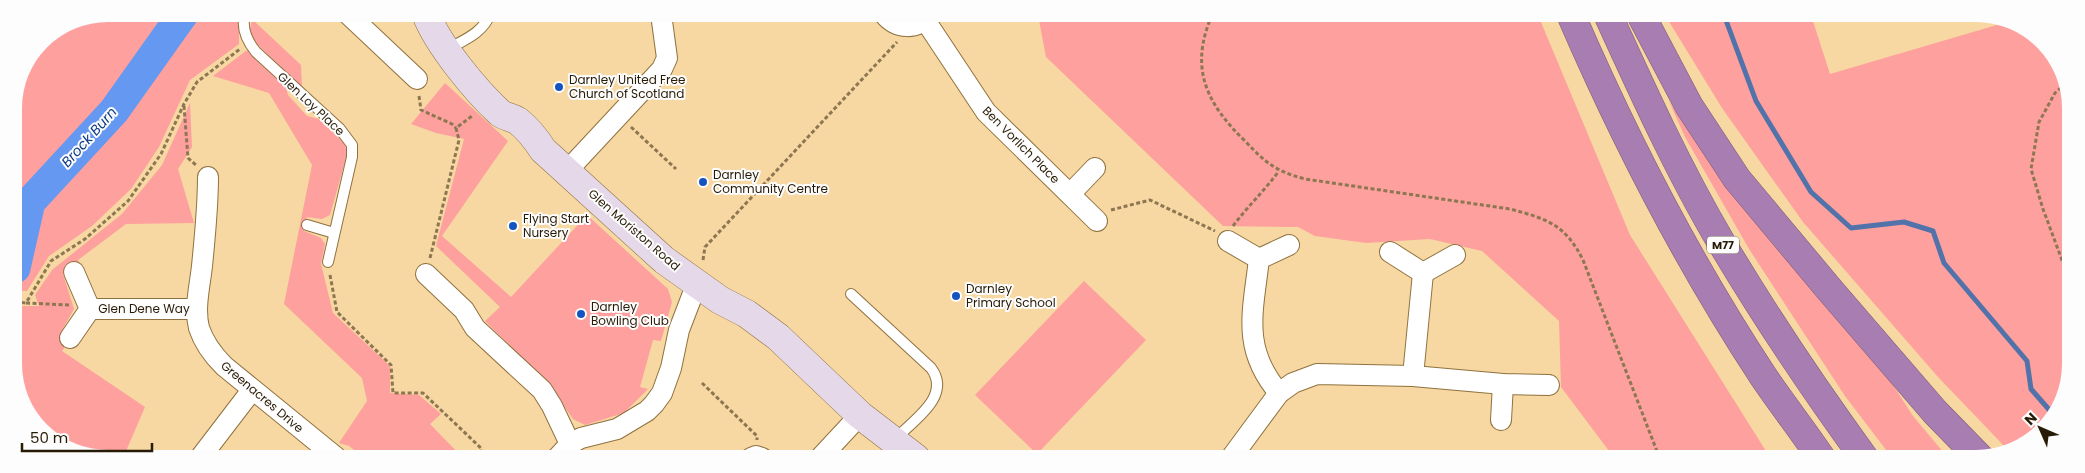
<svg xmlns="http://www.w3.org/2000/svg" width="2085" height="473" font-family="Poppins,sans-serif">
<rect width="100%" height="100%" fill="#f7d7a2"/>
<g fill="#fea09e">
<path d="M 108,14 L 239,14 L 239,44 L 190,80 L 159,147 L 131,189 L 92,226 L 49,256 L 27,291 L 15,291 L 14,102 L 42,41 L 72,21 Z"/>
<path d="M 1038,15 L 1538,15 L 1630,235 L 1771,459 L 1615,459 L 1561,387 L 1559,321 L 1482,251 L 1430,239 L 1366,243 L 1315,236 L 1298,227 L 1223,226 L 1046,57 Z"/>
<path d="M 1665,15 L 1811,15 L 1830,74 L 2007,22 L 2043,41 L 2069,89 L 2069,383 L 2039,436 L 2007,449 L 1938,377 L 1803,222 L 1722,108 Z"/>
<path d="M 252,19 L 301,65 L 302,88 L 249,36 Z"/>
<path d="M 247,50 L 285,83 L 288,95 L 307,116 L 319,119 L 345,144 L 347,155 L 330,215 L 322,219 L 307,217 L 304,231 L 321,238 L 325,244 L 321,264 L 333,313 L 390,366 L 390,393 L 419,395 L 441,414 L 430,424 L 463,458 L 365,458 L 349,446 L 339,443 L 367,401 L 362,378 L 284,304 L 312,165 L 269,93 L 213,76 Z"/>
<path d="M 445,83 L 508,141 L 442,236 L 511,297 L 587,215 L 668,289 L 672,302 L 661,341 L 653,340 L 640,387 L 648,389 L 624,413 L 585,425 L 573,419 L 550,386 L 485,321 L 500,307 L 436,246 L 464,139 L 436,133 L 411,124 Z"/>
<path d="M 1669,101 L 1710,164 L 1891,382 L 1913,416 L 1949,459 L 1893,459 L 1845,396 L 1749,249 L 1685,137 Z"/>
<path d="M 190,103 L 192,147 L 178,169 L 194,223 L 126,224 L 78,260 L 80,265 L 68,267 L 63,274 L 74,309 L 61,332 L 67,344 L 62,351 L 145,407 L 123,458 L 90,457 L 42,432 L 16,384 L 15,306 L 39,306 L 35,295 L 52,270 L 122,214 L 162,165 Z"/>
<path d="M 1084,281 L 1146,340 L 1037,454 L 975,395 Z"/>
</g>
<g fill="none" stroke-linecap="round" stroke-linejoin="round">
<path stroke="#5272aa" stroke-width="5" d="M 1724,15 L 1756,101 L 1811,192 L 1851,228 L 1904,222 L 1933,231 L 1944,263 L 2027,361 L 2031,389 L 2052,413"/>
<path stroke="#6598f1" stroke-width="31" d="M 15,268 L 30,202 L 114,111 L 183,14"/>
<defs>
<g id="lane">
<path d="M 245,14 C 241,28 247,41 256,52 L 340,129 L 352,145 L 352,157 L 328,262"/>
<path d="M 448,49 C 464,40 483,33 490,14"/>
<path d="M 307,225 L 334,233"/>
<path d="M 851,294 L 931,368 C 952,396 914,420 895,439"/>
</g>
<g id="street">
<path d="M 348,14 L 417,79"/>
<path d="M 884,14 C 897,30 917,30 930,15"/>
<path d="M 925,20 L 986,112 L 1097,221"/>
<path d="M 567,171 L 662,69 L 667,58 L 661,14"/>
<path d="M 208,177 C 208,207 205,236 202,266 C 200,285 194,308 199,328 C 204,343 213,355 224,366 L 337,458"/>
<path d="M 1070,194 L 1095,168"/>
<path d="M 1228,241 L 1259,259 L 1289,245"/>
<path d="M 1390,252 L 1423,273 L 1455,255"/>
<path d="M 1259,259 C 1253,312 1241,348 1279,393"/>
<path d="M 426,274 L 464,310 L 475,328 L 542,390 L 552,406 L 570,444"/>
<path d="M 90,309 L 197,309"/>
<path d="M 70,338 L 90,309 L 74,272"/>
<path d="M 1413,376 L 1423,273"/>
<path d="M 1501,420 L 1503,384"/>
<path d="M 200,458 L 252,390"/>
<path d="M 557,458 L 570,444 L 581,438 L 617,429 L 647,411 L 654,404 L 662,393 L 671,368 L 679,330 L 697,283"/>
<path d="M 751,458 L 756,456 L 762,458"/>
<path d="M 820,458 L 860,415"/>
<path d="M 1231,458 L 1279,393 L 1293,383 L 1317,374 L 1413,376 L 1503,384 L 1549,385"/>
</g>
<path id="secondary" d="M 426,14 C 438,45 476,91 500,113 C 505,117 512,117 518,121 C 528,129 536,139 543,150 L 664,260 L 720,300 L 747,314 L 778,337 L 860,415 L 916,458"/>
<g id="highway">
<path d="M 1571,15 C 1625,140 1688,262 1763,376 C 1782,404 1803,431 1822,459"/>
<path d="M 1608,15 C 1643,92 1678,169 1721,242 C 1765,316 1814,389 1865,459"/>
<path d="M 1641,15 L 1689,106 L 1737,179 L 1829,289 L 1935,412 L 1981,459"/>
</g>
</defs>
<use href="#lane" stroke="#8f723f" stroke-width="12"/>
<use href="#street" stroke="#8f723f" stroke-width="22"/>
<use href="#secondary" stroke="#8f723f" stroke-width="29"/>
<use href="#highway" stroke="#7b5b75" stroke-width="29"/>
<g stroke="#8c7752" stroke-width="3" stroke-dasharray="4 2.5" stroke-linecap="butt">
<path d="M 1212,15 C 1189,68 1206,103 1245,141 C 1266,163 1275,171 1305,179 L 1510,209 C 1547,219 1565,224 1583,260 L 1660,459"/>
<path d="M 2066,83 L 2055,93 L 2039,122 L 2031,169 L 2043,209 L 2069,279"/>
<path d="M 419,96 L 421,110 L 452,124 L 456,128"/>
<path d="M 184,106 L 188,158 L 197,166"/>
<path d="M 631,127 L 676,169"/>
<path d="M 1111,210 L 1150,200 L 1215,231"/>
<path d="M 1233,226 C 1248,206 1265,190 1279,171"/>
<path d="M 430,258 L 459,140 L 456,128 L 472,116"/>
<path d="M 703,260 L 705,247 L 897,42"/>
<path d="M 330,275 L 337,312 L 391,365 L 393,393 L 423,393 L 482,449 L 480,458"/>
<path d="M 15,302 L 26,303"/>
<path d="M 69,305 L 26,303 L 51,261 L 85,239 L 128,201 L 161,154 L 184,104 L 197,82 L 240,49"/>
<path d="M 702,383 L 757,436 L 757,440"/>
<path d="M 417,458 L 431,453 L 451,458"/>
</g>
<use href="#lane" stroke="#fff" stroke-width="10"/>
<use href="#street" stroke="#fff" stroke-width="20"/>
<use href="#secondary" stroke="#e5d8e8" stroke-width="28"/>
<use href="#highway" stroke="#a87db1" stroke-width="28"/>
</g>
<g fill="#1454bf" stroke="#fdfdfd" stroke-width="2">
<circle cx="559" cy="87" r="5"/>
<circle cx="703" cy="182" r="5"/>
<circle cx="513" cy="226" r="5"/>
<circle cx="956" cy="296" r="5"/>
<circle cx="581" cy="314" r="5"/>
</g>
<g text-anchor="middle" stroke-width="4" stroke-linejoin="round" paint-order="stroke">
<rect fill="#fdfdfd" stroke="#675f50" stroke-width="1" x="1707" y="236.5" width="32" height="17" rx="4"/>
<g font-size="11" font-weight="bold" fill="#271b06">
<text x="1723" y="249">M77</text>
</g>
<g font-size="12" fill="#271b06" stroke="#fdfdfd" text-anchor="start">
<text x="569" y="84">Darnley United Free<tspan x="569" dy="14">Church of Scotland</tspan></text>
<text x="713" y="179">Darnley<tspan x="713" dy="14">Community Centre</tspan></text>
<text x="523" y="223">Flying Start<tspan x="523" dy="14">Nursery</tspan></text>
<text x="966" y="293">Darnley<tspan x="966" dy="14">Primary School</tspan></text>
<text x="591" y="311">Darnley<tspan x="591" dy="14">Bowling Club</tspan></text>
</g>
<g font-size="12" fill="#271b06" stroke="#fdfdfd">
<text transform="translate(311 104) rotate(43)" y="4">Glen Loy Place</text>
<text transform="translate(1021 145) rotate(45)" y="4">Ben Vorlich Place</text>
<text transform="translate(634 230) rotate(41)" y="4">Glen Moriston Road</text>
<text x="144" y="313">Glen Dene Way</text>
<text transform="translate(262 397) rotate(40)" y="4">Greenacres Drive</text>
</g>
<g font-size="14" font-style="italic" fill="#0b3986" stroke="#fdfdfd">
<text transform="translate(89 137) rotate(-48)" y="5">Brock Burn</text>
</g>
</g>
<path d="M0 0H2085V473H0ZM108 22H1976A86 86 0 0 1 2062 108V364A86 86 0 0 1 1976 450H108A86 86 0 0 1 22 364V108A86 86 0 0 1 108 22Z" fill="#fdfdfd" fill-rule="evenodd"/>
<g transform="translate(2040 428) rotate(315)" stroke="#fdfdfd" stroke-width="4" paint-order="stroke">
<path d="M0-4L9 19L0 12L-9 19Z" fill="#271b06"/>
<text y="-8" font-size="14" font-weight="bold" text-anchor="middle" fill="#271b06">N</text>
</g>
<path d="M22 443v8h130v-8" fill="none" stroke="#271b06" stroke-width="2.5"/>
<text x="30" y="443" font-size="15" fill="#271b06" stroke="#fdfdfd" stroke-width="4" paint-order="stroke">50 m</text>
</svg>
